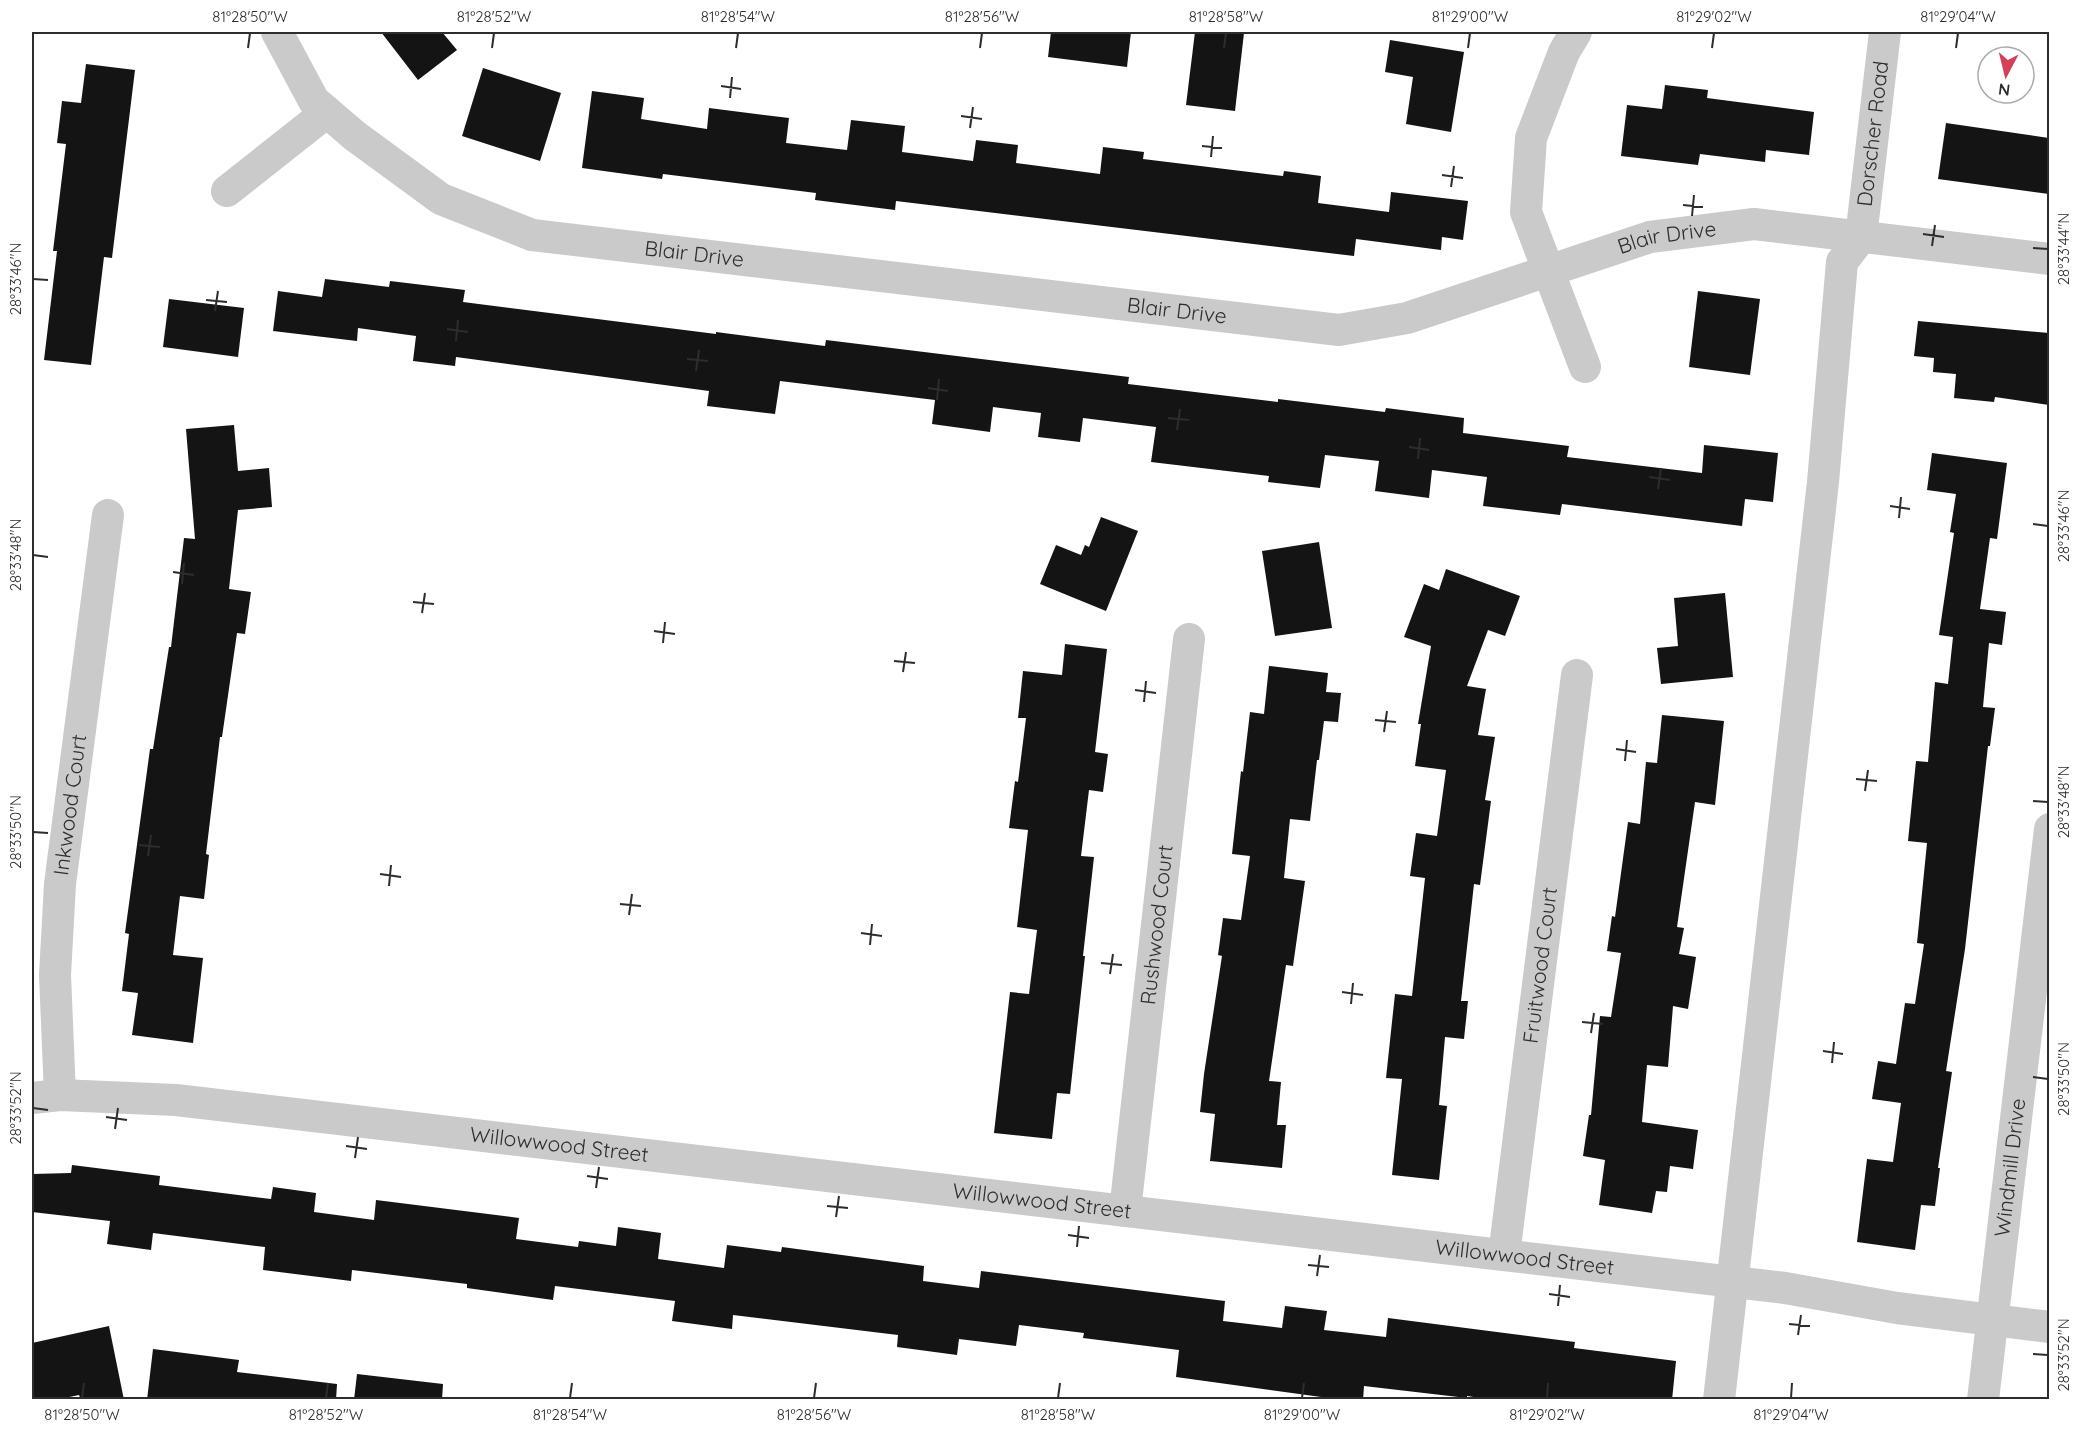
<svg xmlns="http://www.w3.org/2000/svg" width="2081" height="1431" font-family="Quicksand,sans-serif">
<rect width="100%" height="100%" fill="#fff"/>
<g fill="#141414">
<path d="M 381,32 L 442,32 L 457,50 L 418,80 Z"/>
<path d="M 1051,32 L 1131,32 L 1127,67 L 1048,57 Z"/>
<path d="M 1195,32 L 1244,33 L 1235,111 L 1186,105 Z"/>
<path d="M 1390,40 L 1464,52 L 1451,132 L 1406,124 L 1413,77 L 1385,72 Z"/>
<path d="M 86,64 L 135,70 L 112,258 L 104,257 L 91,365 L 44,360 L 57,251 L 53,251 L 66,144 L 57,143 L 62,101 L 81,103 Z"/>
<path d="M 483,68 L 561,93 L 540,161 L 462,136 Z"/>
<path d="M 1665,85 L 1708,90 L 1707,98 L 1814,112 L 1809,155 L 1766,150 L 1765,162 L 1700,154 L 1698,165 L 1621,156 L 1627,105 L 1662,109 Z"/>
<path d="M 592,91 L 644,98 L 641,119 L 707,129 L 709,108 L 789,118 L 786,143 L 847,150 L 851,120 L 905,126 L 902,152 L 973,161 L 976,140 L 1018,145 L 1016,163 L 1100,174 L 1103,147 L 1144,152 L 1143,159 L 1283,176 L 1284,171 L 1321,176 L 1318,203 L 1389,212 L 1391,192 L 1468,201 L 1463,240 L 1442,237 L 1441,250 L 1356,239 L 1354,256 L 896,201 L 895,210 L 815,200 L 816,193 L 663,174 L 662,179 L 582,168 Z"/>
<path d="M 1946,123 L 2049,138 L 2049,194 L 1938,179 Z"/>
<path d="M 325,279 L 389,287 L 390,281 L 465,290 L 463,302 L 716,334 L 716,332 L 825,346 L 826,340 L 1129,377 L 1128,384 L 1278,402 L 1278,399 L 1385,412 L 1386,408 L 1464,418 L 1463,433 L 1569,446 L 1567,457 L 1702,473 L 1704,445 L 1778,453 L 1773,502 L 1745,499 L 1742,526 L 1562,504 L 1560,515 L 1483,506 L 1487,477 L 1432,470 L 1429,498 L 1375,491 L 1379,461 L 1325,455 L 1320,488 L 1268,482 L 1269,476 L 1151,462 L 1156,427 L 1083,418 L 1080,442 L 1038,437 L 1041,413 L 993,407 L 990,432 L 932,424 L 935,400 L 780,381 L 775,414 L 707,406 L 709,391 L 456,357 L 455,366 L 413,361 L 416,336 L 358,328 L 357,341 L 273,331 L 278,291 L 322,297 Z"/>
<path d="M 1698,291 L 1760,299 L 1750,375 L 1689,367 Z"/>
<path d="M 169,299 L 244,308 L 238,357 L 163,347 Z"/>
<path d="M 1918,321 L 2049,333 L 2049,405 L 1995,397 L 1994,402 L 1954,398 L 1956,374 L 1933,372 L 1934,358 L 1914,356 Z"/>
<path d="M 234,425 L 238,471 L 269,468 L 272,507 L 238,510 L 229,589 L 251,592 L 245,634 L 237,633 L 222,737 L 220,737 L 206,854 L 209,855 L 204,899 L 180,896 L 173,955 L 203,958 L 193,1043 L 132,1035 L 138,993 L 122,991 L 129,934 L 125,933 L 150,749 L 153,749 L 169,647 L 171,647 L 184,538 L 195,539 L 186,429 Z"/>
<path d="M 1932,453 L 2007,463 L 1997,539 L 1990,538 L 1980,609 L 2006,612 L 2002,645 L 1989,643 L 1983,707 L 1995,708 L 1990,746 L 1988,746 L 1965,949 L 1946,1071 L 1952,1072 L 1938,1168 L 1940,1168 L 1935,1206 L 1921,1205 L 1915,1250 L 1857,1242 L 1867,1159 L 1893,1162 L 1901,1103 L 1872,1099 L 1878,1061 L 1896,1064 L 1905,1003 L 1915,1004 L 1924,944 L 1917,943 L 1927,843 L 1908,841 L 1916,761 L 1928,762 L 1935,682 L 1948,684 L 1953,637 L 1939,635 L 1954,533 L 1950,532 L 1956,494 L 1927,490 Z"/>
<path d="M 1101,517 L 1138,531 L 1106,611 L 1040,584 L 1056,545 L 1081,555 L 1085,545 L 1089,547 Z"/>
<path d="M 1319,542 L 1332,628 L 1275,636 L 1262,551 Z"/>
<path d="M 1446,569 L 1520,596 L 1505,636 L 1488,630 L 1467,686 L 1486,689 L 1478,735 L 1495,737 L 1485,800 L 1491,801 L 1480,885 L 1474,884 L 1461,1001 L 1468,1001 L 1464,1039 L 1445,1037 L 1439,1105 L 1447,1106 L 1439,1180 L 1392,1175 L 1402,1079 L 1386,1078 L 1395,994 L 1412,996 L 1425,878 L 1410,876 L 1416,833 L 1437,836 L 1446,770 L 1415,766 L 1421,724 L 1418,724 L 1431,646 L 1404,637 L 1424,584 L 1439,590 Z"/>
<path d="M 1725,593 L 1733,677 L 1661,684 L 1657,648 L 1678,646 L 1674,598 Z"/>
<path d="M 1065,644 L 1107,649 L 1095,752 L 1108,754 L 1103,792 L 1089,790 L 1081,856 L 1094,857 L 1083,956 L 1085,956 L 1070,1094 L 1057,1093 L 1052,1139 L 994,1133 L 1010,992 L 1029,994 L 1037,930 L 1017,927 L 1028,830 L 1009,828 L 1015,781 L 1018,782 L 1026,718 L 1018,718 L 1023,671 L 1062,675 Z"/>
<path d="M 1269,666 L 1328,673 L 1326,692 L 1341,693 L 1338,722 L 1324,721 L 1319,760 L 1317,760 L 1310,821 L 1290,819 L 1284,878 L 1305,881 L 1293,966 L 1286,965 L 1269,1081 L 1281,1082 L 1277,1125 L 1286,1125 L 1282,1168 L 1210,1161 L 1215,1114 L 1200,1112 L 1204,1074 L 1222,956 L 1218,955 L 1223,918 L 1241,920 L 1250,856 L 1232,854 L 1241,771 L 1243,772 L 1250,712 L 1264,714 Z"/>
<path d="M 1662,715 L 1724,721 L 1715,805 L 1695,802 L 1677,927 L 1684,928 L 1679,954 L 1696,957 L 1688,1009 L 1673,1006 L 1668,1067 L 1647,1065 L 1642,1122 L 1698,1130 L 1693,1169 L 1670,1166 L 1667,1192 L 1656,1191 L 1652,1213 L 1599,1205 L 1605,1160 L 1583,1156 L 1589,1115 L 1591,1115 L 1600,1016 L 1611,1017 L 1621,953 L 1607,951 L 1612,916 L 1615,917 L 1628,822 L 1640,824 L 1646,762 L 1657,763 Z"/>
<path d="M 72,1165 L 160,1176 L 159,1185 L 271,1199 L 273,1187 L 316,1193 L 314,1212 L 374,1220 L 376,1200 L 519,1218 L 516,1239 L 578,1247 L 579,1241 L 616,1246 L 618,1227 L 661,1233 L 658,1259 L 724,1268 L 727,1245 L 781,1252 L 782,1247 L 924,1266 L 923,1281 L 979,1288 L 981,1271 L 1225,1301 L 1223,1321 L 1282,1328 L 1285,1306 L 1327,1311 L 1324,1330 L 1386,1337 L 1388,1318 L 1575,1342 L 1574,1348 L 1676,1361 L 1672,1400 L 1493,1400 L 1467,1396 L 1467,1398 L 1364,1386 L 1363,1400 L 1343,1400 L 1176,1377 L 1179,1350 L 1083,1338 L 1084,1333 L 1019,1325 L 1016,1346 L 959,1339 L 957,1355 L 897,1347 L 898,1335 L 733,1315 L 732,1329 L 672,1321 L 675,1301 L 555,1286 L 553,1300 L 467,1288 L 467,1284 L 352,1270 L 351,1281 L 263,1270 L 265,1247 L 153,1233 L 151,1250 L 107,1244 L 110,1221 L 32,1212 L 32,1174 L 71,1173 Z"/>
<path d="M 109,1326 L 124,1400 L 81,1400 L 79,1395 L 55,1400 L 32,1400 L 32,1343 Z"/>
<path d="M 153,1349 L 239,1360 L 237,1372 L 337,1384 L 336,1400 L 147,1400 Z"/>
<path d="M 357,1374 L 443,1384 L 442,1400 L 354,1400 Z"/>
</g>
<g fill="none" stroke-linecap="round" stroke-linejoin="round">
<g stroke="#cacaca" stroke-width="32">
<path id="s1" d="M 277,32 L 314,101 L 355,136 L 441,199 L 532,235 L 1339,330 L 1407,318 L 1650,237 L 1754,224 L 2050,259"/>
<path d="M 1576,32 L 1564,52 L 1531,138 L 1526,212 L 1585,367"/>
<path d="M 227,191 L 327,112"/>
<path id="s2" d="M 1861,237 L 1885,32"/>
<path id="s3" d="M 60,1095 L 55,975 L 60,884 L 108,515"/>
<path id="s4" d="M 32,1098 L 60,1095 L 176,1100 L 1785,1288 L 1897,1308 L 2050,1327"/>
<path id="s5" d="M 1125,1211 L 1189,639"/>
<path id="s6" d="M 1504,1255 L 1577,675"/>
<path d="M 1719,1400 L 1823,482 L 1842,262 L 1861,237"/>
<path id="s7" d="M 1983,1400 L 2050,829"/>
</g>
</g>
<path fill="none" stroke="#2d2d2d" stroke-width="2" d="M 248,48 L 250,33M 492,48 L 494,33M 736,48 L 738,33M 980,48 L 982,33M 1224,48 L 1226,33M 1468,48 L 1470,33M 1712,48 L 1714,33M 1956,48 L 1958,33M 721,86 L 741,89M 730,98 L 732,77M 961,116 L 982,119M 970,128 L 973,107M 1202,146 L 1222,148M 1211,157 L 1213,136M 1442,175 L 1463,178M 1451,187 L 1454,166M 1683,205 L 1703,207M 1692,216 L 1694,195M 1923,234 L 1944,237M 1932,246 L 1935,225M 2033,248 L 2048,249M 33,279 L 48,280M 206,300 L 227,302M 215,311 L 218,291M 447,329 L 468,332M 456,341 L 458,320M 687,359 L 708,361M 696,371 L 699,350M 928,388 L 948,391M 937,400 L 939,379M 1168,418 L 1189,420M 1177,430 L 1180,409M 1409,447 L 1429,450M 1418,459 L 1420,438M 1649,477 L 1670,480M 1658,489 L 1661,468M 1890,506 L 1910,509M 1899,518 L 1901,497M 2033,524 L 2048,526M 33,555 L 48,557M 173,572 L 194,575M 182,584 L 184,563M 413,602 L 434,604M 422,613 L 425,593M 654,631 L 675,634M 663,643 L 665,622M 894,661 L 915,663M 903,672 L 906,652M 1135,690 L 1156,693M 1144,702 L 1146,681M 1375,720 L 1396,722M 1384,732 L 1387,711M 1616,749 L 1636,752M 1625,761 L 1627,740M 1856,779 L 1877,781M 1865,791 L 1868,770M 2033,801 L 2048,802M 33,832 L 48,833M 139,845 L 160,847M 148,856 L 151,835M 380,874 L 401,877M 389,886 L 391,865M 620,904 L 641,906M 629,915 L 632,894M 861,933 L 882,936M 870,945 L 872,924M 1101,963 L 1122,965M 1110,974 L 1113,954M 1342,992 L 1363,995M 1351,1004 L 1353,983M 1582,1022 L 1603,1024M 1591,1033 L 1594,1013M 1823,1051 L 1843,1054M 1832,1063 L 1834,1042M 2033,1077 L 2048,1079M 33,1108 L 48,1110M 106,1117 L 127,1120M 115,1129 L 118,1108M 346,1146 L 367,1149M 355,1158 L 358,1137M 587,1176 L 608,1179M 596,1188 L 599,1167M 827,1206 L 848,1208M 836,1217 L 839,1196M 1068,1235 L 1089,1238M 1077,1247 L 1079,1226M 1308,1265 L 1329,1267M 1317,1276 L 1320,1255M 1549,1294 L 1570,1297M 1558,1306 L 1560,1285M 1789,1324 L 1810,1326M 1798,1335 L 1801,1315M 2033,1354 L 2048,1355M 82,1398 L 84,1383M 326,1398 L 328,1383M 570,1398 L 572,1383M 814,1398 L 816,1383M 1058,1398 L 1060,1383M 1302,1398 L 1304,1383M 1547,1398 L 1548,1383M 1791,1398 L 1792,1383"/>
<g text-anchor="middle" stroke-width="6" stroke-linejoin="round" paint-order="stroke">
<g font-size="21" fill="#2d2d2d" stroke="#fff">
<text dy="7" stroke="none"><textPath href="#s2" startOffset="104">Dorscher Road</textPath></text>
<text dy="7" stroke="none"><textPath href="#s1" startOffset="1491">Blair Drive</textPath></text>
<text dy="7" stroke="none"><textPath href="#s1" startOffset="500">Blair Drive</textPath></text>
<text dy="7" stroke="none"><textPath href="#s1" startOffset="986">Blair Drive</textPath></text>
<text dy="7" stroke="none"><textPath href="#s3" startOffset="291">Inkwood Court</textPath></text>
<text dy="7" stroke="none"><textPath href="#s5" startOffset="288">Rushwood Court</textPath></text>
<text dy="7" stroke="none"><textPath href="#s6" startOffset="292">Fruitwood Court</textPath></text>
<text dy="7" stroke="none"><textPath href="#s4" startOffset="530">Willowwood Street</textPath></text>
<text dy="7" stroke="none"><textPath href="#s7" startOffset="234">Windmill Drive</textPath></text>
<text dy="7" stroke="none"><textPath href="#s4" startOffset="1016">Willowwood Street</textPath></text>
<text dy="7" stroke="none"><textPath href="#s4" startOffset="1502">Willowwood Street</textPath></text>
</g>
</g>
<rect width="2081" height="1431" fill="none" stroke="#ffffff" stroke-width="66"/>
<g transform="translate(2006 75) rotate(187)"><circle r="28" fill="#ffffff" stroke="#ababab" stroke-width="1.5"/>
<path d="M0-4.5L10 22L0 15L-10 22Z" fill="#d44058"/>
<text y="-9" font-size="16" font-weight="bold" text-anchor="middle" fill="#2d2d2d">N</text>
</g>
<rect x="33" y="33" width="2015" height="1365" fill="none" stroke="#2d2d2d" stroke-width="2"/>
<g font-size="15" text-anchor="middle" fill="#2d2d2d">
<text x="250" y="22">81°28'50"W</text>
<text x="494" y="22">81°28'52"W</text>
<text x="738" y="22">81°28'54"W</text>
<text x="982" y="22">81°28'56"W</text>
<text x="1226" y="22">81°28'58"W</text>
<text x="1470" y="22">81°29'00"W</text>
<text x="1714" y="22">81°29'02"W</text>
<text x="1958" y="22">81°29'04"W</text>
<text transform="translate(2064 249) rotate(-90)" y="5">28°33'44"N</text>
<text transform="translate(16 279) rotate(-90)" y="5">28°33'46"N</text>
<text transform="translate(2064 526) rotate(-90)" y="5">28°33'46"N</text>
<text transform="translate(16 555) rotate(-90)" y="5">28°33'48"N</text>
<text transform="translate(2064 802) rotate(-90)" y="5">28°33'48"N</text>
<text transform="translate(16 832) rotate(-90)" y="5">28°33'50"N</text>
<text transform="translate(2064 1079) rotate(-90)" y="5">28°33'50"N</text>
<text transform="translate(16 1108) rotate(-90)" y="5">28°33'52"N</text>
<text transform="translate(2064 1355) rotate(-90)" y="5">28°33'52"N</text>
<text x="82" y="1420">81°28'50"W</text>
<text x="326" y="1420">81°28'52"W</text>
<text x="570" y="1420">81°28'54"W</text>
<text x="814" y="1420">81°28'56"W</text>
<text x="1058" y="1420">81°28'58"W</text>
<text x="1302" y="1420">81°29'00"W</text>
<text x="1547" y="1420">81°29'02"W</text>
<text x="1791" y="1420">81°29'04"W</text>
</g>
</svg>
